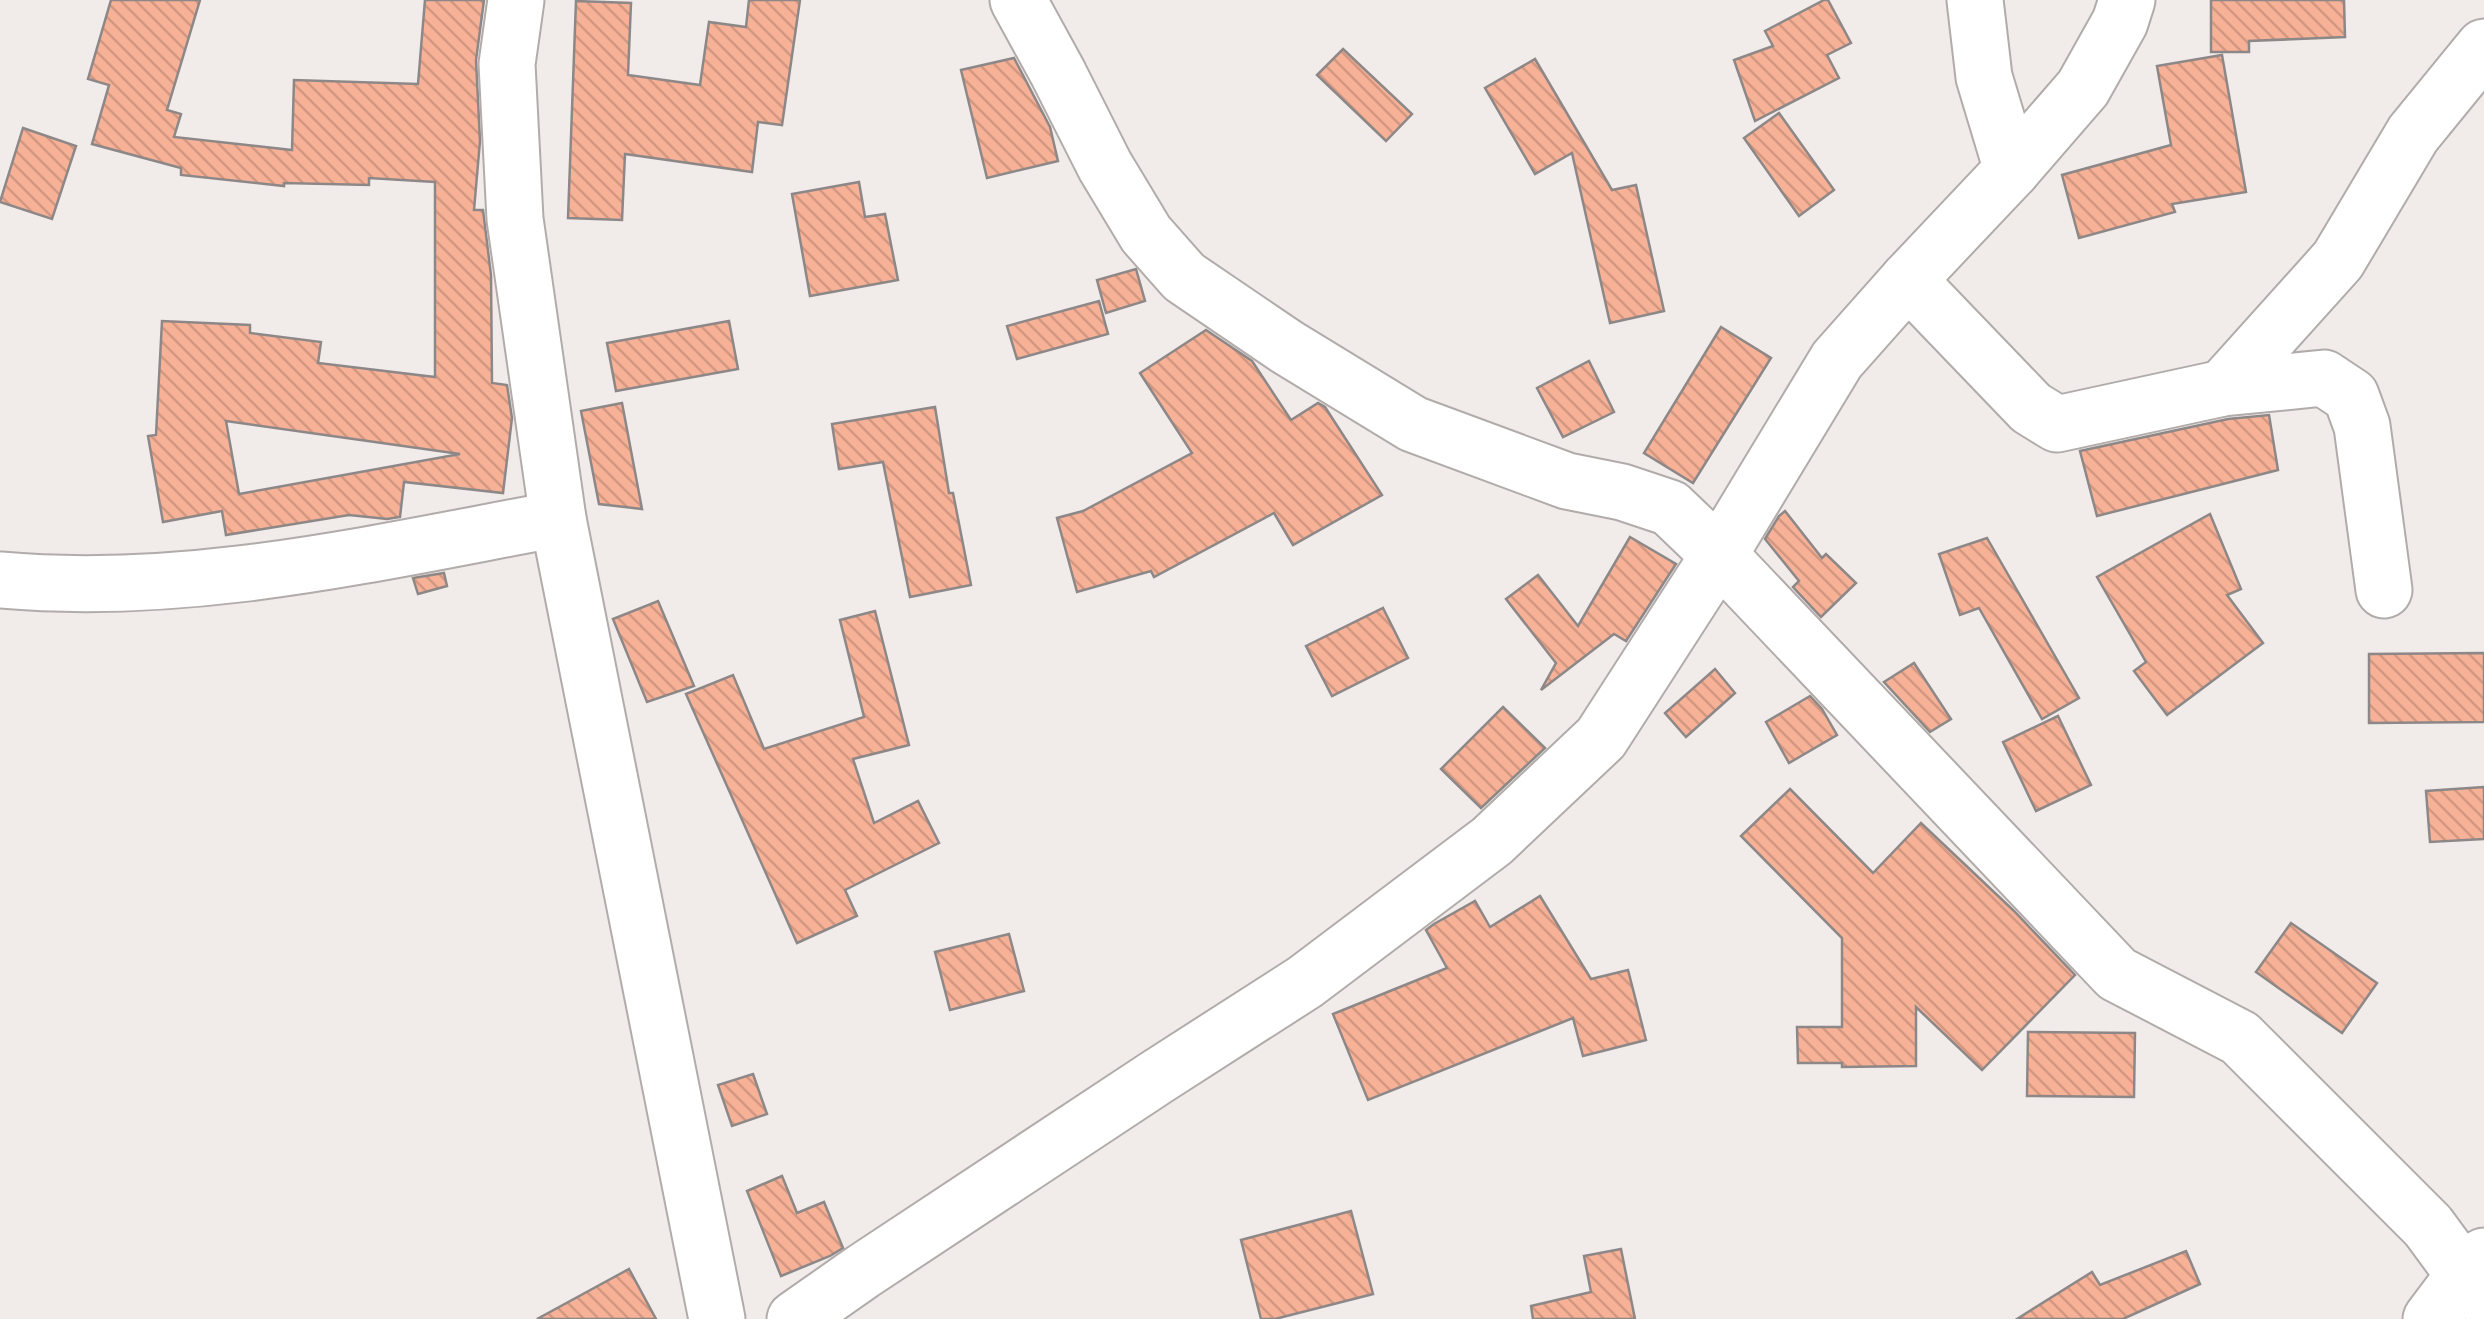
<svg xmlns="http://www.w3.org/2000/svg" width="2484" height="1319" font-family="'Noto Sans',sans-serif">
<defs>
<pattern id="building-back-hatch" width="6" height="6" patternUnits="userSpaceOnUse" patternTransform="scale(2.5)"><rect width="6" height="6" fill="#f7b197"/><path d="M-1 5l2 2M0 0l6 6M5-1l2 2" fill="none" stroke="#d39882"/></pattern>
</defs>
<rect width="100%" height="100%" fill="#f1ecea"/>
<g fill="url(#building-back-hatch)" stroke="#8d8887" stroke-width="2.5" fill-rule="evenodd">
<path d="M 111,0 L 200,0 L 167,110 L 181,114 L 174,137 L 292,150 L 294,80 L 418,84 L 425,0 L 484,0 L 476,60 L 480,141 L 474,210 L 483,210 L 491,275 L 492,383 L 507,385 L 512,418 L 503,493 L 404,482 L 400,517 L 387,519 L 349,515 L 226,535 L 222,511 L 163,522 L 148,436 L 156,435 L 162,321 L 250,325 L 250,333 L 321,342 L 318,363 L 435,377 L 435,182 L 369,178 L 369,185 L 284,183 L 284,186 L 181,175 L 181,168 L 92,144 L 109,85 L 88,79 ZM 226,421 L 460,454 L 239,494 Z"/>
<path d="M 749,0 L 800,0 L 782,125 L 758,122 L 752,172 L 625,154 L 622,220 L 568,218 L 576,1 L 631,3 L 628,75 L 700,85 L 709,22 L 746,27 Z"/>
<path d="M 1824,0 L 1828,0 L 1851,43 L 1827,55 L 1839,78 L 1755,121 L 1734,60 L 1773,46 L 1765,31 Z"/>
<path d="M 2211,0 L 2344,0 L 2345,37 L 2249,41 L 2249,52 L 2211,52 Z"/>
<path d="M 1343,49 L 1412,114 L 1386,141 L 1317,75 Z"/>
<path d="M 2222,55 L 2246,192 L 2172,204 L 2175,212 L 2079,238 L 2062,175 L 2171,145 L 2157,66 Z"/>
<path d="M 1014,58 L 1050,127 L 1058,161 L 987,178 L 961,70 Z"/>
<path d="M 1535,59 L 1612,190 L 1636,185 L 1664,311 L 1610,323 L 1572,153 L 1535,174 L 1485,88 Z"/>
<path d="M 1779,113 L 1834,190 L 1799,216 L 1744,138 Z"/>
<path d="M 23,128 L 76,146 L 52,219 L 0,202 Z"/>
<path d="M 859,182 L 865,217 L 885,214 L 898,280 L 810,296 L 792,194 Z"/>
<path d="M 1136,269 L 1145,301 L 1106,313 L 1097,280 Z"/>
<path d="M 1099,301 L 1108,334 L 1017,359 L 1007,326 Z"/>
<path d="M 729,321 L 738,369 L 616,391 L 607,343 Z"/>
<path d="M 1721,327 L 1771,358 L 1693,483 L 1644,453 Z"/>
<path d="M 1206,330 L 1252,361 L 1291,420 L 1318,403 L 1325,407 L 1382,495 L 1293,545 L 1274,513 L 1154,577 L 1151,571 L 1077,592 L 1057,518 L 1083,511 L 1192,453 L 1140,373 Z"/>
<path d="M 1589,361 L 1614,412 L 1563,437 L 1537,388 Z"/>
<path d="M 622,403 L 642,509 L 599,504 L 581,411 Z"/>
<path d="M 935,407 L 949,493 L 953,493 L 971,585 L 910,597 L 883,462 L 839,469 L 832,424 Z"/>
<path d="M 2269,415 L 2278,470 L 2097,516 L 2080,451 L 2228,419 Z"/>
<path d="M 1785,511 L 1822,558 L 1826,554 L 1856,583 L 1821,617 L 1793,587 L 1799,581 L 1765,539 L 1779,516 Z"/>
<path d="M 2210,514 L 2241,589 L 2227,595 L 2263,643 L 2167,715 L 2134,671 L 2146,662 L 2097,577 Z"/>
<path d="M 1630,537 L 1676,564 L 1626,641 L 1614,634 L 1541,690 L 1556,663 L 1506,599 L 1538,575 L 1578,626 Z"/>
<path d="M 1987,538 L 2079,698 L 2042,719 L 1979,608 L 1960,615 L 1939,554 Z"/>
<path d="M 444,573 L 447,586 L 418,594 L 413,578 Z"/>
<path d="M 658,601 L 694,686 L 647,702 L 613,619 Z"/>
<path d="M 1383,608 L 1408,658 L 1332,696 L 1306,646 Z"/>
<path d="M 875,611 L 909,745 L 853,759 L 874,823 L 918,801 L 939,843 L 845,890 L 857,916 L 797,943 L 686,694 L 733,675 L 764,749 L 864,717 L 840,620 Z"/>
<path d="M 2484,653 L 2484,722 L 2369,723 L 2369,654 Z"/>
<path d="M 1914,663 L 1951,719 L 1930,732 L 1884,682 Z"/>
<path d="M 1715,669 L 1735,693 L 1686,737 L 1665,713 Z"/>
<path d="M 1810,696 L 1822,709 L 1837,735 L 1789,763 L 1766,722 Z"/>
<path d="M 1503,707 L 1545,748 L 1481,808 L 1441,769 Z"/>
<path d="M 2058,716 L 2091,785 L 2036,811 L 2003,742 Z"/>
<path d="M 2484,787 L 2484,839 L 2430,842 L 2426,791 Z"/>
<path d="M 1790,789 L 1873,873 L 1921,823 L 2014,911 L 2075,975 L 1982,1070 L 1916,1007 L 1916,1066 L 1842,1067 L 1842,1063 L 1798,1063 L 1797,1027 L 1842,1027 L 1842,938 L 1741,836 Z"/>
<path d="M 1540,896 L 1591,979 L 1628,970 L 1646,1040 L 1583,1056 L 1573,1018 L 1368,1100 L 1333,1014 L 1447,968 L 1426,930 L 1434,924 L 1475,901 L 1490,927 Z"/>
<path d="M 2291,923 L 2377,983 L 2342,1033 L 2256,972 Z"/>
<path d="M 1009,934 L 1024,991 L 950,1010 L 935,952 Z"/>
<path d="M 2028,1032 L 2135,1033 L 2134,1097 L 2027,1096 Z"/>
<path d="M 753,1074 L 767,1114 L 732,1126 L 718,1085 Z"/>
<path d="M 782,1176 L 797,1213 L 824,1202 L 843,1248 L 830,1256 L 781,1276 L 747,1191 Z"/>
<path d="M 1351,1211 L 1373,1294 L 1275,1319 L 1261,1319 L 1241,1240 Z"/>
<path d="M 1621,1249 L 1635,1319 L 1533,1319 L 1531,1306 L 1591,1292 L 1584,1256 Z"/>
<path d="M 2186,1251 L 2200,1284 L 2123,1319 L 2017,1319 L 2092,1272 L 2100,1285 Z"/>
<path d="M 629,1269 L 656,1319 L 537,1319 Z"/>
</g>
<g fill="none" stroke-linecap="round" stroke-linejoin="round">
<defs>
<g id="minor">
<path d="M 516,0 L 507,64 L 515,219 L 558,519 L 717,1319"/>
<path d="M 1018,0 L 1058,73 L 1105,166 L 1146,234 L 1184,277 L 1287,347 L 1413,424 L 1567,481 L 1622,492 L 1670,508 L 1719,555 L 2117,974 L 2240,1038 L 2428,1226 L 2464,1275 L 2484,1298"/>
<path d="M 1975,0 L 1984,77 L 2012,170"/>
<path d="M 1908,280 L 2031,408 L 2057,424 L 2223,388 L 2324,378 L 2351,396 L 2362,426 L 2384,590"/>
<path d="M 2223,388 L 2338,260 L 2413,134 L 2484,47"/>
<path d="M 0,580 C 188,597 374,553 558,519"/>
<path d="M 795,1319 L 862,1272 L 1157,1077 L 1305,982 L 1492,841 L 1601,738 L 1719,555 L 1837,360 L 1908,280 L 2012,170 L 2083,88 L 2120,22 L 2127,0"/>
<path d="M 2431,1319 L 2464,1275 L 2484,1256"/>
</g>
</defs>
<use href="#minor" stroke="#b1acaa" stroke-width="59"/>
<use href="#minor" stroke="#fff" stroke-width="55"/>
</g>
</svg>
